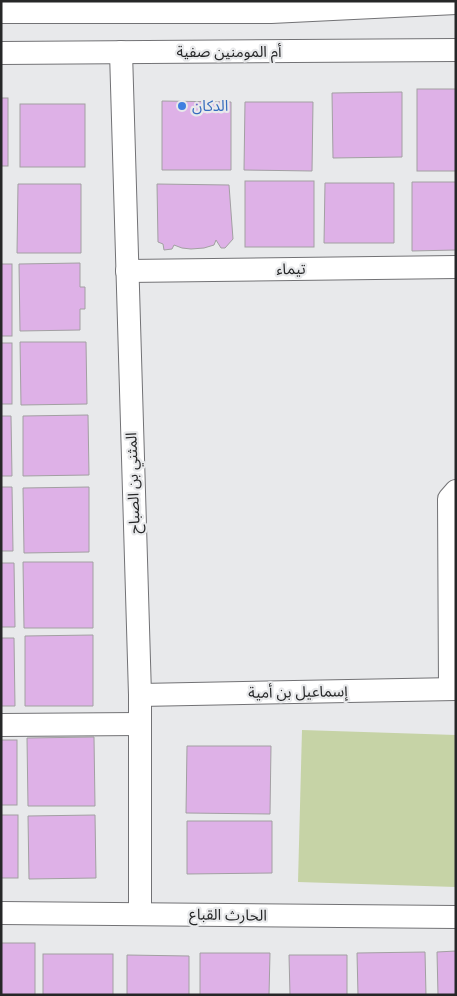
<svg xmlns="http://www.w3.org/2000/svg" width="457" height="996" font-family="'Open Sans','Noto Sans Arabic',sans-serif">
<rect width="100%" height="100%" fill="#e8e9eb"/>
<path fill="#c6d3a6" d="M 302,730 L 456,735 L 456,887 L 298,882 Z"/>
<g fill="#deb1e7" stroke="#a2a0a2">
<rect x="417" y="89" width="39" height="82"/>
<path d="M 402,92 L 402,157 L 333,158 L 332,93 Z"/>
<rect x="1" y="98" width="7" height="68"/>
<path d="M 162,101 L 231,102 L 231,170 L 162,170 Z"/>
<path d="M 245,102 L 313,102 L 312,171 L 244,170 Z"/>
<rect x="20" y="104" width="65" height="63"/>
<rect x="245" y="181" width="69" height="66"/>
<path d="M 412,182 L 456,182 L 456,250 L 412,251 Z"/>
<path d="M 325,183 L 394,183 L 394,243 L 324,243 Z"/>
<path d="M 18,184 L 81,184 L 81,253 L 17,253 Z"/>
<path d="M 157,184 L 229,185 L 233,239 L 225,248 L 221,248 L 216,240 L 214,245 L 204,248 L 191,249 L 182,248 L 174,245 L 172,249 L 164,250 L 163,244 L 158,242 Z"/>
<path d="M 80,263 L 80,287 L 85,287 L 85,309 L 80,309 L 80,330 L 20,331 L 19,264 Z"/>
<rect x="1" y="264" width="11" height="72"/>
<path d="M 20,342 L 86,342 L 87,404 L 21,405 Z"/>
<rect x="1" y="343" width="11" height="61"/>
<path d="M 88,415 L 89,475 L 23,476 L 23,416 Z"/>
<path d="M 1,416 L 11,416 L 12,476 L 1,476 Z"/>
<path d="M 1,487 L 12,487 L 13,551 L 1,551 Z"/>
<path d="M 89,487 L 89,552 L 24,553 L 23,488 Z"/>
<path d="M 23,562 L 93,562 L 93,628 L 24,628 Z"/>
<path d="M 1,563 L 14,563 L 15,627 L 1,627 Z"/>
<path d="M 93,635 L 93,706 L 25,706 L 25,636 Z"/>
<path d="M 1,638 L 14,638 L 15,706 L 1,706 Z"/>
<path d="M 94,737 L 95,806 L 28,806 L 27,738 Z"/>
<rect x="1" y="740" width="16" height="65"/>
<path d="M 187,746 L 271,746 L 270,814 L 186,813 Z"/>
<rect x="1" y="815" width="17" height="63"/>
<path d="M 95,815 L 96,878 L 29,879 L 28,816 Z"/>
<path d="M 187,821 L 272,821 L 272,873 L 187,874 Z"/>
<rect x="1" y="943" width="34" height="52"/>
<path d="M 456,951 L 456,995 L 438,995 L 437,952 Z"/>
<path d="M 425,952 L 426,995 L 358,995 L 357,953 Z"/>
<path d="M 200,953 L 270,953 L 269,995 L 200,995 Z"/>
<rect x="43" y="954" width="70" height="41"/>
<path d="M 127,955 L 189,956 L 189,995 L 127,995 Z"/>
<path d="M 289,955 L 347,955 L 347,995 L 290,995 Z"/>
</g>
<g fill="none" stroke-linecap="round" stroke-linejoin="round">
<defs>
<g id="street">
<path d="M 1,12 L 271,12 L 456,3"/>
<path d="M 121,52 L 140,695 L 140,914"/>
<path d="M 1,53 L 456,50"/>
<path d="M 127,271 L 456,267"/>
<path d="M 450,689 L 449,499 L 456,491"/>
<path d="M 140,695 L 456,689"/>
<path d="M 1,725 L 139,724"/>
<path d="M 1,913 L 456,917"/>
</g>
</defs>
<use href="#street" stroke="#727275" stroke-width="24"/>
<use href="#street" stroke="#fff" stroke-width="22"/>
</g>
<circle fill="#3f7fe0" stroke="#e8e9eb" stroke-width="2" cx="182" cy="106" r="5"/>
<g text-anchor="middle" stroke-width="4.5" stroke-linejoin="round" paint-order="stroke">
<g font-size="15" fill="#262728" stroke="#e8e9eb">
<text x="229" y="57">أم المومنين صفية</text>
<text transform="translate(291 269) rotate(-1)" y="5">تيماء</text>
<text transform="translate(133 483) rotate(-92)" y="5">المثني بن الصباح</text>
<text transform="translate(298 692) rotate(-1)" y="5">إسماعيل بن أمية</text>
<text transform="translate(228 915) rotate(1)" y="5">الحارث القباع</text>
</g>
<g font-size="15" fill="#366cbe" stroke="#e8e9eb" text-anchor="start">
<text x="192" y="111">الدكان</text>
</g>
</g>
<rect width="457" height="996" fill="none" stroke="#262728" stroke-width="5"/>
</svg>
